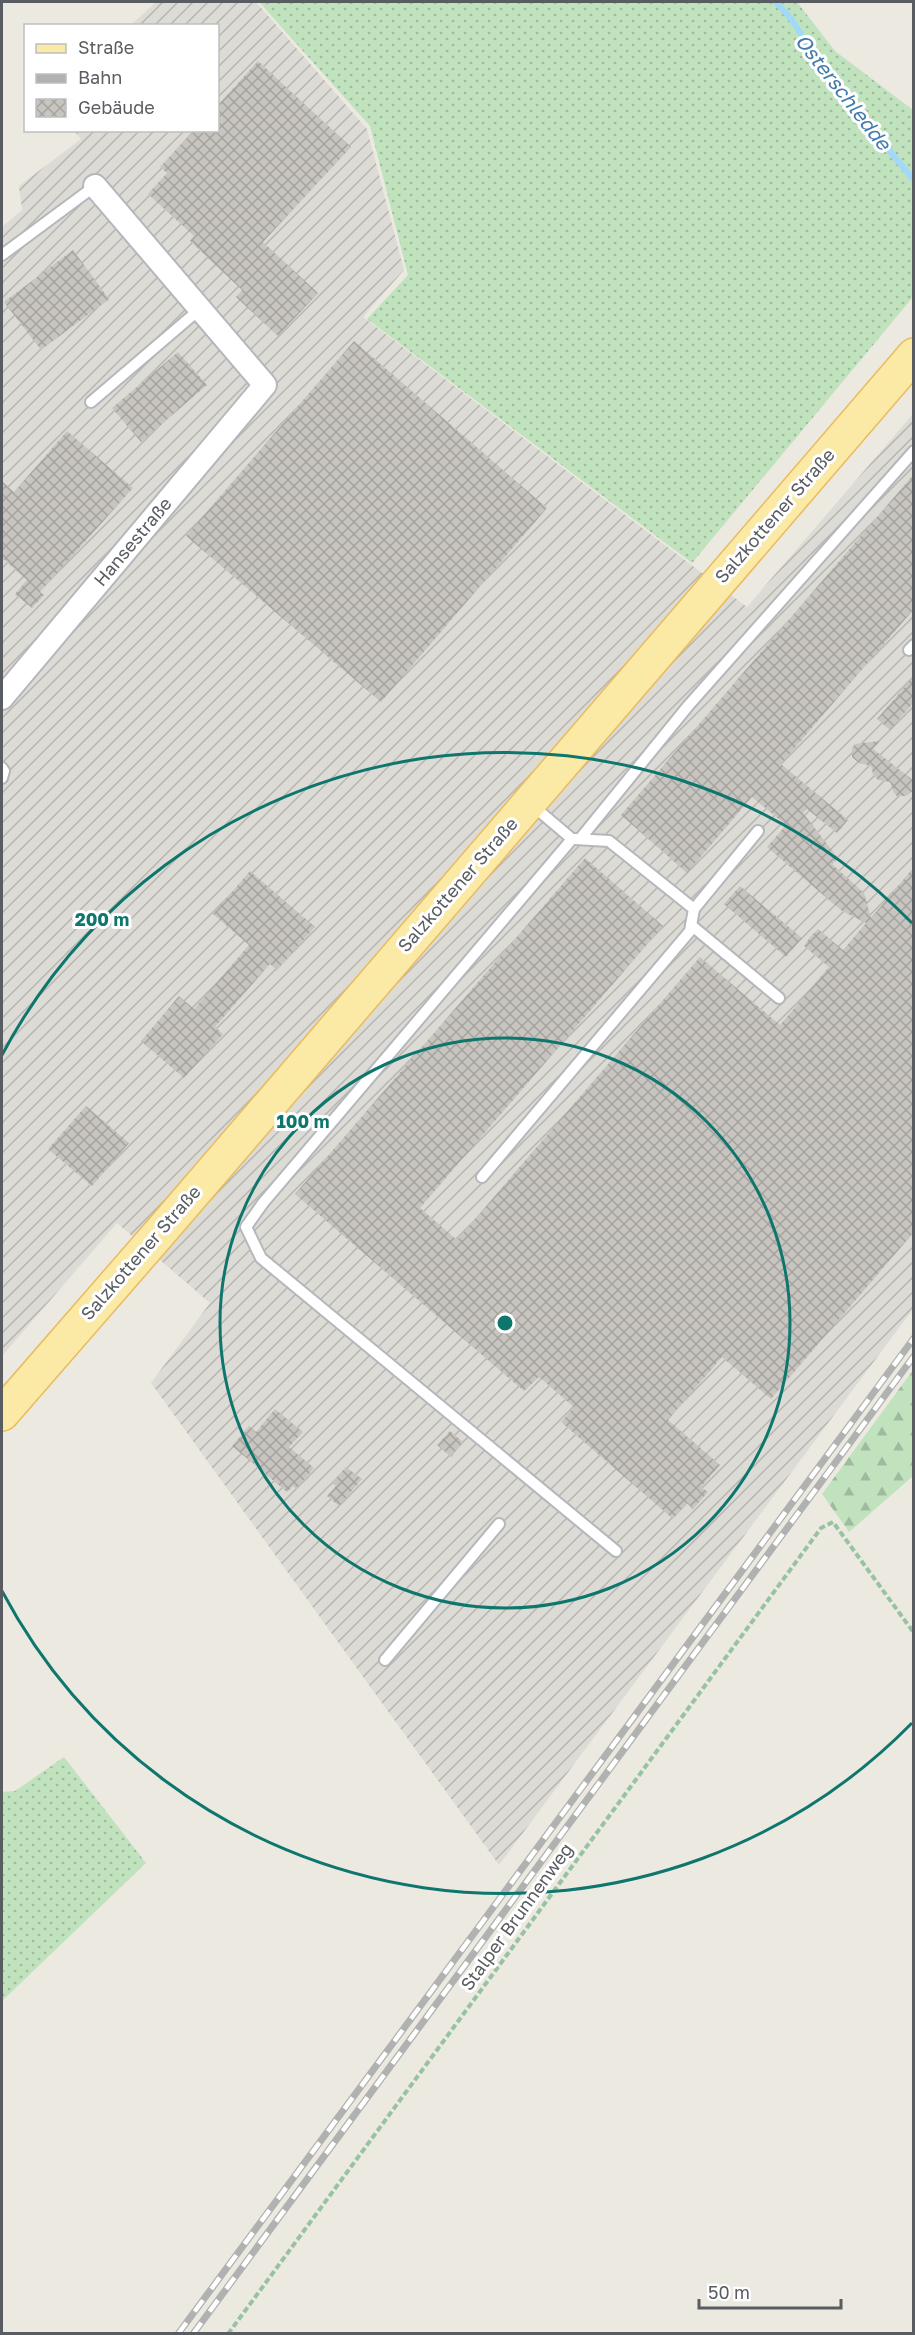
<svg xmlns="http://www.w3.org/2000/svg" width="915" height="2335" font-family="'Golos Text',sans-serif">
<defs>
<pattern id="industrial-furrows" width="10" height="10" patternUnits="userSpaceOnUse" patternTransform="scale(1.5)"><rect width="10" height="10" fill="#dddbd5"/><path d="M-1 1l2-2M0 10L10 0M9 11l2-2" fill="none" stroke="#b6b5b0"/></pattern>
<pattern id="grass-dots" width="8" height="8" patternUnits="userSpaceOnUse" patternTransform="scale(1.5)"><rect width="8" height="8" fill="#c0e3be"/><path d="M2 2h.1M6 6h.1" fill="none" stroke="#9fbb9e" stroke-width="1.8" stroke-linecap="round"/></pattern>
<pattern id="forest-firs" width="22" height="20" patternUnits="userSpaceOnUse" patternTransform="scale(1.5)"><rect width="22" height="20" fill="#c0e3be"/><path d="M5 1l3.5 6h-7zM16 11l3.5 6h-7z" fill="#9fbb9e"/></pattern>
<pattern id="building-cross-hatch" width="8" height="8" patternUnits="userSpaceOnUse" patternTransform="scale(1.5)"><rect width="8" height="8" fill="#c8c5c0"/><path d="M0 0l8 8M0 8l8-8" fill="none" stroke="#a5a39f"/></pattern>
</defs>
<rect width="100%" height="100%" fill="#ece9e1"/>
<path fill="url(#industrial-furrows)" d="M 156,2 L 256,2 L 367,129 L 404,270 L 363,317 L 747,607 L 913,414 L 913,1309 L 499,1865 L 151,1383 L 210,1303 L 117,1223 L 2,1356 L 2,227 L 22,210 L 19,186 L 81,139 L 74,131 L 218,130 L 218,26 L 131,25 Z"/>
<g fill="url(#grass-dots)">
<path d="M 259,2 L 797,2 L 835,51 L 913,110 L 913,297 L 692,563 L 367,319 L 408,275 L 370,126 Z"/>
<path d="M 64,1757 L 146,1863 L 2,2001 L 2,1792 L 15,1791 Z"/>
</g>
<path fill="url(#forest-firs)" d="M 913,1370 L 913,1476 L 849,1532 L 822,1494 Z"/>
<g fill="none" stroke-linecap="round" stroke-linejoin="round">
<path stroke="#a2d9fb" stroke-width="6" d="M 776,2 L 792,20 L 832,83 L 914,180"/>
</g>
<g fill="url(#building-cross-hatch)">
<path d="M 258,61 L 351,147 L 263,242 L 318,293 L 278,336 L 236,297 L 242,290 L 190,241 L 194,236 L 148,194 L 167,173 L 160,167 L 194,130 L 218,130 L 218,105 Z"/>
<path d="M 73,250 L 109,299 L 41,350 L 4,302 Z"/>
<path d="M 354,341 L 547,508 L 381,702 L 186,536 Z"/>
<path d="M 178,352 L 207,385 L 141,442 L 112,408 Z"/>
<path d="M 67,431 L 133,488 L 40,592 L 44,595 L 32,608 L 15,594 L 27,580 L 2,558 L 2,481 L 14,492 Z"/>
<path d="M 914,474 L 914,609 L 781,764 L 848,820 L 837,833 L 807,809 L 803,813 L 838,858 L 832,864 L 864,893 L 871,918 L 914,867 L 914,1232 L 771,1399 L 722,1357 L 668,1420 L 720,1465 L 701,1487 L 708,1492 L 693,1509 L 687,1503 L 673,1519 L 561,1422 L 574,1407 L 539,1377 L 524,1391 L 295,1194 L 585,858 L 663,926 L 420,1208 L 457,1240 L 700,957 L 780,1025 L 829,967 L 804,946 L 810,937 L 818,929 L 843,950 L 866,923 L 842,911 L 767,847 L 786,825 L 752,797 L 687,873 L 621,815 Z"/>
<path d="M 914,676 L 914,702 L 890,730 L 877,719 Z"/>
<path d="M 880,741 L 873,749 L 914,781 L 914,790 L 906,796 L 897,796 L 894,793 L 890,782 L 878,780 L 873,774 L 871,766 L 859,763 L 852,757 L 852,748 L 855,744 Z"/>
<path d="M 250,871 L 315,927 L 277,970 L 270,964 L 215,1027 L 223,1034 L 184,1078 L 141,1041 L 179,996 L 194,1009 L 249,945 L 213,914 Z"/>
<path d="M 740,886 L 802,938 L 786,957 L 724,904 Z"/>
<path d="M 86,1106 L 129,1143 L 92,1186 L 48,1149 Z"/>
<path d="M 275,1409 L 303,1432 L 289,1447 L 314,1468 L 296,1489 L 293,1486 L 287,1492 L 232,1446 L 249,1426 L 256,1432 Z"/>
<path d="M 450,1431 L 463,1442 L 451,1457 L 437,1445 Z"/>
<path d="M 346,1467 L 362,1479 L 339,1506 L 327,1496 L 336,1486 L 332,1483 Z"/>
</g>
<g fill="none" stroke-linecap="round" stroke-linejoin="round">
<defs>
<g id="lane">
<path d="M 2,255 L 95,186"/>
<path d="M 91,402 L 200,309"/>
<path d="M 909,650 L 914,645"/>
<path d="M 2,768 L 4,771 L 2,778"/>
<path d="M 532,805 L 572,839 L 263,1203 L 246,1227 L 261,1258 L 616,1551"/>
<path d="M 580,839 L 688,706 L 914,451"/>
<path d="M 694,909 L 758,831"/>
<path d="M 691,925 L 779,998"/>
<path d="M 482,1177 L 690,931 L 694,909 L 609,841 L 575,839"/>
<path d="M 385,1660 L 499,1524"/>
</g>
<path id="street" d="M 2,698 L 265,385 L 95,186"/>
<path id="primary" d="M 2,1414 L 162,1230 L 914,355"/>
</defs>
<use href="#lane" stroke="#b4b7bb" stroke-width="14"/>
<use href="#street" stroke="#b4b7bb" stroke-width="26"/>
<use href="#primary" stroke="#ebbb5b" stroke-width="36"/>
<path stroke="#98c3a2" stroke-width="4" stroke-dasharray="6 3" stroke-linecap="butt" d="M 228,2334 L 821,1528 L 833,1522 L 914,1633"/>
<use href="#lane" stroke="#fff" stroke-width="10"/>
<use href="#street" stroke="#fff" stroke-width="22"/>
<use href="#primary" stroke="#fbe9a6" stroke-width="33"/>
<defs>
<g id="rail">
<path d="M 178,2334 L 914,1338"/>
<path d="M 193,2334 L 914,1356"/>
</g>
</defs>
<use href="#rail" stroke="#b0b1b1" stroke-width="7"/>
<use href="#rail" stroke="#fff" stroke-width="4.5" stroke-dasharray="14" stroke-linecap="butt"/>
</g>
<g fill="none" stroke="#0f766e" stroke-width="3">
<circle cx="505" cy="1323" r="285"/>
<path d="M912 1723A570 570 0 0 1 2 1591M2 1055A570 570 0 0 1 912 923"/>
</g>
<g text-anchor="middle" stroke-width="6" stroke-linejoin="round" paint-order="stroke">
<g font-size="18" fill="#595d61" stroke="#fff">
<text transform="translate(775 516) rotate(-49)" y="6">Salzkottener Straße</text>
<text transform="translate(133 542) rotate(-50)" y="6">Hansestraße</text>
<text transform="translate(458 885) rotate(-49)" y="6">Salzkottener Straße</text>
<text transform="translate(141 1253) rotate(-49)" y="6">Salzkottener Straße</text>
<text transform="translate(517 1917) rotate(-54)" y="6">Stalper Brunnenweg</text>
</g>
<g font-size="20" font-style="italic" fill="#417aac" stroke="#fff">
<text transform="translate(843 92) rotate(52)" y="7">Osterschledde</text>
</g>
</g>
<circle cx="505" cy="1323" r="9" fill="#0f766e" stroke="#fff" stroke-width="3"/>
<g font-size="18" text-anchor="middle" font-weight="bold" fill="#0f766e" stroke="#fff" stroke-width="6" stroke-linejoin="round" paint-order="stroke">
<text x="102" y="926">200 m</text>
<text x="303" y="1128">100 m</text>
</g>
<rect width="915" height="2335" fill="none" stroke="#595d61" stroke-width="6"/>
<rect x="24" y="24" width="195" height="108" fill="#ffffff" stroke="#bdbec0" stroke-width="1.5"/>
<rect x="36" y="44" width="30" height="9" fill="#fbe9a6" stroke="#bdbec0" stroke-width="1.5"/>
<text x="78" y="54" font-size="18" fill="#595d61">Straße</text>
<rect x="36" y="74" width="30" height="9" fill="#b0b1b1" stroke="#bdbec0" stroke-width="1.5"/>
<text x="78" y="84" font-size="18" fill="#595d61">Bahn</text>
<rect x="36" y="99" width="30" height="18" fill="url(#building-cross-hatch)" stroke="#bdbec0" stroke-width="1.5"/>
<text x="78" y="114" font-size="18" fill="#595d61">Gebäude</text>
<path d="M699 2299v9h142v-9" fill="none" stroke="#595d61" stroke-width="3"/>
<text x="708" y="2299" font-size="18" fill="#595d61" stroke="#ffffff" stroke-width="4.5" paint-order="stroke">50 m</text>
</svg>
